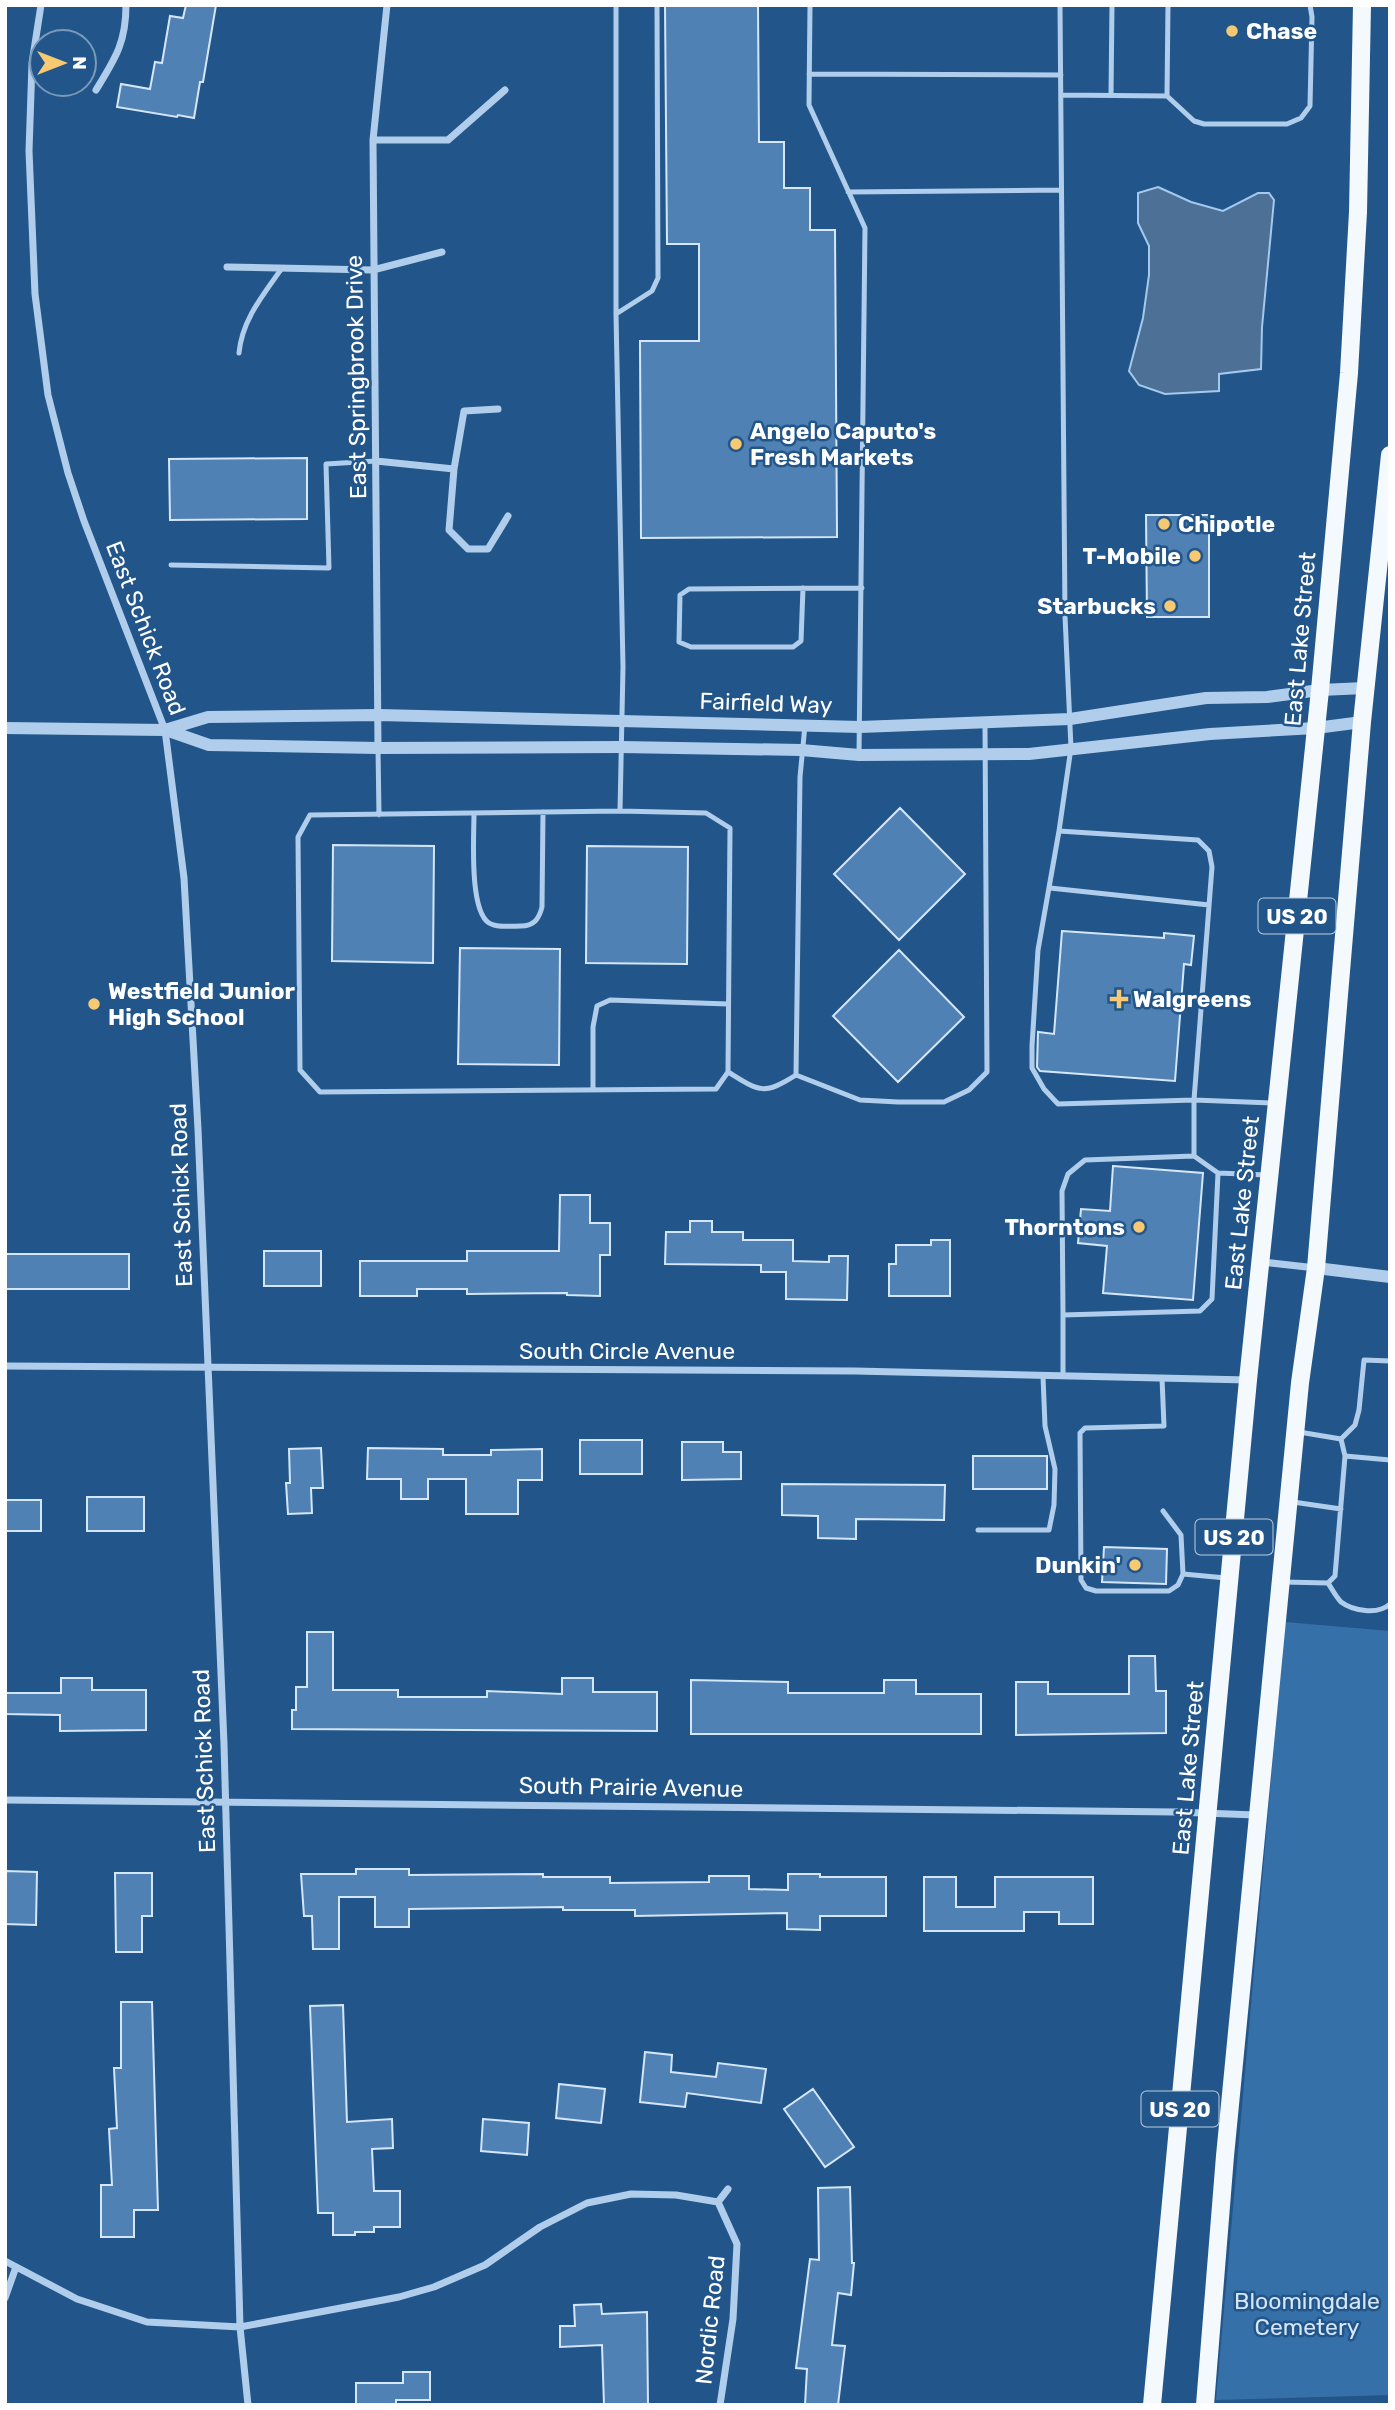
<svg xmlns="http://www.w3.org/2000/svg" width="1395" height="2410" font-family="Rubik,sans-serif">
  <rect width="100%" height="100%" fill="#22568b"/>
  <path fill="#3670a8" d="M 1285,1622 L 1390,1631 L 1390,2395 L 1216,2400 Z"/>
  <path fill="#4c7096" stroke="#a4c9ec" stroke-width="2" d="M 1158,187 L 1191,202 L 1223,211 L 1258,193 L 1269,193 L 1274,200 L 1262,327 L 1261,369 L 1219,374 L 1219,391 L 1165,394 L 1139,385 L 1129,371 L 1143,318 L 1149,275 L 1149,246 L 1138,223 L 1138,193 Z"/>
  <path fill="#4f81b4" stroke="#d5e6f8" stroke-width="2" d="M 186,5 L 216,5 L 203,82 L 200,82 L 194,118 L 178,115 L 177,117 L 117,107 L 121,84 L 150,89 L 155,62 L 162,63 L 170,16 L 183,18 Z
    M 665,5 L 758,5 L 759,142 L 784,142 L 784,188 L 810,188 L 810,230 L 835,230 L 837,537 L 641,538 L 640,341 L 699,341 L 699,244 L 667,244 Z
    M 307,458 L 307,519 L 170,520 L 169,459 Z
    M 1146,515 L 1209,515 L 1209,617 L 1147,617 Z
    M 900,808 L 965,874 L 899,940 L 834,874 Z
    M 333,845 L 434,846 L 433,963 L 332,961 Z
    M 587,846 L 688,847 L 687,964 L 586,963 Z
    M 1062,931 L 1164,938 L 1164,933 L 1194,936 L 1191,965 L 1184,964 L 1175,1081 L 1040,1071 L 1037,1067 L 1038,1032 L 1054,1034 Z
    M 460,948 L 560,949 L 559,1065 L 458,1064 Z
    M 899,950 L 964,1017 L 898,1082 L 833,1016 Z
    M 1113,1166 L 1203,1173 L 1193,1300 L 1103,1293 L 1107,1246 L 1078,1243 L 1081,1209 L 1110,1211 Z
    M 560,1195 L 590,1195 L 590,1223 L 610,1223 L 610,1255 L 600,1255 L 600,1296 L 567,1295 L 567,1293 L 467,1294 L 467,1289 L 417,1289 L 417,1296 L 360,1296 L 360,1261 L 467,1261 L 467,1251 L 559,1251 Z
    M 690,1221 L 712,1221 L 712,1232 L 743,1232 L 743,1240 L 793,1240 L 793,1261 L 829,1262 L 829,1256 L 848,1256 L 847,1300 L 786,1299 L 786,1272 L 761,1272 L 761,1265 L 665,1264 L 666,1232 L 690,1232 Z
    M 931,1240 L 950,1240 L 950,1296 L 889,1296 L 889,1264 L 896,1264 L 896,1245 L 931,1245 Z
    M 264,1251 L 321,1251 L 321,1286 L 264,1286 Z
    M 5,1254 L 129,1254 L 129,1289 L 5,1289 Z
    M 580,1440 L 642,1440 L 642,1474 L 580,1474 Z
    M 682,1442 L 723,1442 L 723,1452 L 741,1452 L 741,1479 L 682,1480 Z
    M 321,1448 L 323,1488 L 311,1488 L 312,1513 L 288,1514 L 286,1483 L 290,1483 L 289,1449 Z
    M 368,1448 L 443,1449 L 443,1455 L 491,1455 L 491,1450 L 542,1449 L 542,1480 L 518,1480 L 518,1514 L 466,1514 L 466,1479 L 428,1479 L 428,1499 L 401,1499 L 401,1479 L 367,1479 Z
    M 973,1456 L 1047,1456 L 1047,1489 L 973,1489 Z
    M 782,1484 L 945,1485 L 944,1520 L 856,1519 L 856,1539 L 818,1538 L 818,1516 L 782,1515 Z
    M 87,1497 L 144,1497 L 144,1531 L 87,1531 Z
    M 5,1500 L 41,1500 L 41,1531 L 5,1531 Z
    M 1104,1547 L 1167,1549 L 1166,1584 L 1102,1582 Z
    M 307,1632 L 333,1632 L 333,1690 L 398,1690 L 398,1697 L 487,1697 L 487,1691 L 562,1694 L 562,1678 L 593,1678 L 593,1692 L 657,1692 L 657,1731 L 292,1729 L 292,1710 L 296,1710 L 296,1687 L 307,1687 Z
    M 1129,1656 L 1155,1656 L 1156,1691 L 1166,1691 L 1166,1733 L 1016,1735 L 1016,1682 L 1048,1682 L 1048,1694 L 1129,1694 Z
    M 61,1678 L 92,1678 L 92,1690 L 146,1690 L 146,1730 L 60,1731 L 60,1715 L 5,1714 L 5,1693 L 61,1693 Z
    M 691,1680 L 788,1682 L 788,1693 L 884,1693 L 884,1680 L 916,1680 L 916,1694 L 981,1694 L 981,1734 L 691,1734 Z
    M 356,1869 L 409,1869 L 409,1875 L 543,1874 L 543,1877 L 610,1877 L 610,1883 L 709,1882 L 709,1876 L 749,1876 L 749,1889 L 788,1890 L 788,1874 L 820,1874 L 820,1877 L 886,1877 L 886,1916 L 820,1916 L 820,1930 L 787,1929 L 787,1913 L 635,1916 L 635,1910 L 563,1910 L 563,1907 L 409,1909 L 409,1927 L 375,1927 L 375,1897 L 339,1897 L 339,1949 L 313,1949 L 312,1916 L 304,1916 L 301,1874 L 356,1874 Z
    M 6,1871 L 37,1872 L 36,1925 L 5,1924 Z
    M 115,1873 L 152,1873 L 152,1916 L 142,1916 L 142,1952 L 116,1952 Z
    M 924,1877 L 956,1877 L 956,1907 L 995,1907 L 995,1877 L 1093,1877 L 1093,1924 L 1059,1924 L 1059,1912 L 1024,1912 L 1024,1931 L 924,1931 Z
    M 121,2002 L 152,2002 L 158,2210 L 134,2210 L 134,2237 L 101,2237 L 101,2185 L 112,2185 L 109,2129 L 117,2128 L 114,2068 L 121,2068 Z
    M 343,2005 L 347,2122 L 392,2119 L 393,2148 L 372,2149 L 374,2191 L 400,2191 L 400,2227 L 374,2227 L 374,2232 L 355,2232 L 355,2235 L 333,2235 L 333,2213 L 318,2213 L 310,2006 Z
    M 645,2052 L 672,2055 L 671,2072 L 716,2077 L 718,2063 L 766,2069 L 761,2103 L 687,2093 L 685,2107 L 640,2102 Z
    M 559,2084 L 605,2089 L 601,2123 L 556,2118 Z
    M 813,2089 L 854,2147 L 825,2167 L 784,2109 Z
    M 483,2119 L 529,2123 L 527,2155 L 481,2151 Z
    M 850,2187 L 852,2263 L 854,2263 L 851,2295 L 838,2293 L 832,2345 L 845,2346 L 838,2405 L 805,2405 L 807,2369 L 796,2368 L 810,2259 L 819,2260 L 818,2188 Z
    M 601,2304 L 602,2314 L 647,2312 L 648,2405 L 604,2405 L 602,2345 L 560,2347 L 560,2326 L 575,2326 L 574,2305 Z
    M 403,2372 L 430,2372 L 430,2400 L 396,2400 L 396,2405 L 356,2405 L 356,2383 L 403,2383 Z"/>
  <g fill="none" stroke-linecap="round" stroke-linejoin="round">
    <path stroke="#b0ceeb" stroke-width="5" d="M 616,5 L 616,314 L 623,667 L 620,811
      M 810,5 L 809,105 L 865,228 L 859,755
      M 1060,5 L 1065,616 L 1071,748 L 1059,831 L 1198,840 L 1209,851 L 1212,867 L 1194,1100 L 1194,1156 L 1085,1160 L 1068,1174 L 1062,1191 L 1063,1315
      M 809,74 L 1061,75
      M 1111,94 L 1112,5
      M 1061,95 L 1167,96 L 1194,121 L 1204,124 L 1287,124 L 1301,118 L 1310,106 L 1312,17 L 1310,5
      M 1167,96 L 1168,5
      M 848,192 L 1061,190
      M 616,314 L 652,291 L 658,278 L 657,5
      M 239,353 C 242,320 263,295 282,268
      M 171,565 L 329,568 L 326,464 L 376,461
      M 803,588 L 801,641 L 793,647 L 691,647 L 679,642 L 680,595 L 689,589 L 862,588
      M 378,748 L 379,815
      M 620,811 L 706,813 L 730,828 L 728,1072 L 716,1089 L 320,1092 L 300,1070 L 298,837 L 310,815 Z
      M 474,813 C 474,837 469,910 489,923 C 497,928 512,926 521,926 C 534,926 539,919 542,907 L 543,812
      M 1059,831 L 1038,950 L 1032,1046 L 1032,1068 L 1044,1089 L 1058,1104 L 1194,1100 L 1274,1103
      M 1050,888 L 1209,905
      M 728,1072 C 759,1091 763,1096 796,1075 L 860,1100 L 898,1102 L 944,1102 L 969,1090 L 987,1072 L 985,724
      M 796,1075 L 800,777 L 805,725
      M 593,1090 L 593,1027 L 597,1006 L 610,1000 L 728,1004
      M 1194,1156 L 1218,1173
      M 1063,1376 L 1063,1315 L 1200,1311 L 1212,1299 L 1218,1173 L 1267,1175
      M 1162,1378 L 1164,1426 L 1085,1428 L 1080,1433 L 1081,1580 L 1086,1588 L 1096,1591 L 1169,1591 L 1178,1585 L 1183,1574
      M 1299,1432 L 1341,1439 L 1355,1425 L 1359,1410 L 1364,1360 L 1390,1361
      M 1345,1456 L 1390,1460
      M 1293,1502 L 1341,1509
      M 1163,1511 L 1181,1535 L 1183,1574 L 1226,1578
      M 978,1530 L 1049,1530 L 1054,1505 L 1055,1469 L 1045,1426 L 1043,1376
      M 1283,1582 L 1328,1583 L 1335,1576 L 1345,1456 L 1341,1439
      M 1328,1583 C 1332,1589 1336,1597 1341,1602 C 1353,1611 1378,1615 1390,1604"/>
    <path stroke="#b0ceeb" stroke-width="7" d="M 41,5 L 32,63 L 29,151 L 35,294 L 48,395 L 68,473 L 84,521 L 165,730 L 184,878 L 198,1129 L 224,1744 L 240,2327 L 248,2405
      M 96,90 C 115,59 126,43 126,5
      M 373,140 L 448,140 L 505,90
      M 227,267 L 373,270 L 442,252
      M 498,409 L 464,411 L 454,469 L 449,530 L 468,549 L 488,549 L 508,516
      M 376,461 L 454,469
      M 378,748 L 373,140 L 387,5
      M 1262,1262 L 1316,1268
      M 5,1366 L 855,1371 L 1248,1380
      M 5,1800 L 1176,1812 L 1256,1815
      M 718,2202 L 737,2244 L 733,2319 L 720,2405
      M 718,2202 L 728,2189
      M 5,2261 L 77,2299 L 147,2322 L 240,2327 L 399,2297 L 434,2287 L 485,2265 L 540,2227 L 587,2203 L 631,2194 L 676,2195 L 718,2202
      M 5,2298 L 16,2267"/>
    <path stroke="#b0ceeb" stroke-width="12" d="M 5,728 L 165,730 L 208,717 L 379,715 L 860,727 L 1070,719 L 1206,698 L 1267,697 L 1320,690 L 1365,688
      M 166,730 L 209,745 L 378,748 L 621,747 L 801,750 L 859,755 L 1029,754 L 1210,734 L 1316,728 L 1362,722
      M 1316,1268 L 1390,1277"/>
    <path stroke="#f4f9fe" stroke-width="18" d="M 1152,2405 L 1248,1380 L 1320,690 L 1349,373 L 1358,212 L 1362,5
      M 1205,2405 L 1225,2156 L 1300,1383 L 1316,1268 L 1362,722 L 1390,455"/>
  </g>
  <g fill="#f6c972" stroke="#22568b" stroke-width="2.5">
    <circle cx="1232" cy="31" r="7"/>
    <circle cx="736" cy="444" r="7"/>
    <circle cx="1164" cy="524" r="7"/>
    <circle cx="1195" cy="556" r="7"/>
    <circle cx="1170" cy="606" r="7"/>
    <path d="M1115.5 988.5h7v7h7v7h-7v7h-7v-7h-7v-7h7z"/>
    <circle cx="94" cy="1004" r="7"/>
    <circle cx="1139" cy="1227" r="7"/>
    <circle cx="1135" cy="1565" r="7"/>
  </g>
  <g text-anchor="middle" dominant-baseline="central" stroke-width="5" stroke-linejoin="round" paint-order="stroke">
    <g fill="#22568b" stroke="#bdccdc" stroke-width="2">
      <rect x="1258.5" y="898.5" width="77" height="35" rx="5"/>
      <rect x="1195.5" y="1519.5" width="77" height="35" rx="5"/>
      <rect x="1141.5" y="2091.5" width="77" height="35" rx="5"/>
    </g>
    <g font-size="21" font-weight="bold" fill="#fff">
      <text x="1297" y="916">US 20</text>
      <text x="1234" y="1537">US 20</text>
      <text x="1180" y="2109">US 20</text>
    </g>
    <g font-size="23" font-weight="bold" fill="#fff" stroke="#22568b" text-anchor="start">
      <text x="1246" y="31">Chase</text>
      <text x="750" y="431">Angelo Caputo's<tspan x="750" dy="26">Fresh Markets</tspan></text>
      <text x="1178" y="524">Chipotle</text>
      <text x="1181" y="556" text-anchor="end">T-Mobile</text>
      <text x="1156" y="606" text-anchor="end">Starbucks</text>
      <text x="108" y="991">Westfield Junior<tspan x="108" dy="26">High School</tspan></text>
      <text x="1133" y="999">Walgreens</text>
      <text x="1125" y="1227" text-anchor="end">Thorntons</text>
      <text x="1121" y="1565" text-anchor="end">Dunkin'</text>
    </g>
    <g font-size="23" fill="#fff" stroke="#22568b">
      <text transform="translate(356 377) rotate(-91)">East Springbrook Drive</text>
      <text transform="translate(146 628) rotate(69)">East Schick Road</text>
      <text transform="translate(1300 639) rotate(-85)">East Lake Street</text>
      <text transform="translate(766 703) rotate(2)">Fairfield Way</text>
      <text transform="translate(181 1195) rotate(-92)">East Schick Road</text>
      <text transform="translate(1242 1203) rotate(-84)">East Lake Street</text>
      <text x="627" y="1351">South Circle Avenue</text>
      <text transform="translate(204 1761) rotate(-92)">East Schick Road</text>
      <text transform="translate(1188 1768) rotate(-85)">East Lake Street</text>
      <text transform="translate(631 1787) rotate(1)">South Prairie Avenue</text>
      <text transform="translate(710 2320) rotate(-84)">Nordic Road</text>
    </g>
    <g font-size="23" fill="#d5e6f8" stroke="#22568b">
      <text x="1307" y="2301">Bloomingdale<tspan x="1307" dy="26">Cemetery</tspan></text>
    </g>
  </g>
  <rect width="1395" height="2410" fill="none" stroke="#ffffff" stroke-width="14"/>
  <g transform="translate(63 63) rotate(90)"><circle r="33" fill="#22568b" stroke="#7a9ab9" stroke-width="2"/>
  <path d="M0-5L12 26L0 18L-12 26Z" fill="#f6c972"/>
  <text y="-10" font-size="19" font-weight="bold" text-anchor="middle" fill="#ffffff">N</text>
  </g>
</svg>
